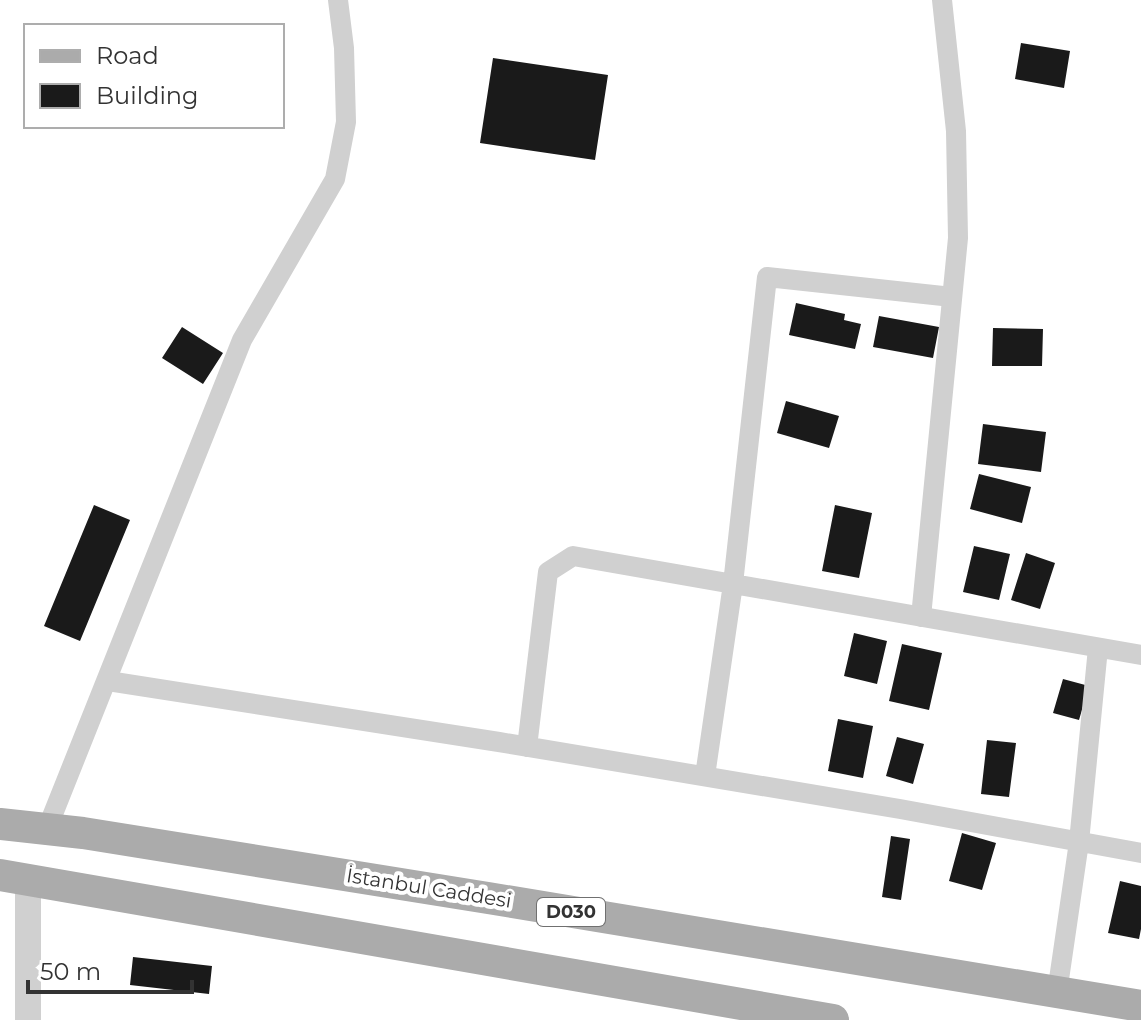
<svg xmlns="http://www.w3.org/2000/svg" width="1141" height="1020" font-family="Montserrat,sans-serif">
  <rect width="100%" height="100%" fill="#fff"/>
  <path fill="#1a1a1a" d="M 1021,43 L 1070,51 L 1064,88 L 1015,79 Z
    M 493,58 L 608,75 L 595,160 L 480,143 Z
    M 796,303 L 845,314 L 844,320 L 861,324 L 855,349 L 789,335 Z
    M 879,316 L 939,327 L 933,358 L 873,347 Z
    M 182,327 L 223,353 L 203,384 L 162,358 Z
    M 993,328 L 1043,329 L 1042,366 L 992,366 Z
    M 786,401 L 839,416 L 829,448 L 777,433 Z
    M 983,424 L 1046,432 L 1041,472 L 978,464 Z
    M 979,474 L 1031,487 L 1022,523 L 970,509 Z
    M 94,505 L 130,520 L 80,641 L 44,626 Z
    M 835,505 L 872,513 L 859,578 L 822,571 Z
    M 974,546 L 1010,554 L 999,600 L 963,592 Z
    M 1026,553 L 1055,563 L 1040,609 L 1011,600 Z
    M 854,633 L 887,641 L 877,684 L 844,676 Z
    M 902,644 L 942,653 L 929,710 L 889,701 Z
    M 1063,679 L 1089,686 L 1079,720 L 1053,713 Z
    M 838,719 L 873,726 L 863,778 L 828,771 Z
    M 897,737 L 924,744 L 913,784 L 886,776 Z
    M 987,740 L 1016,743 L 1009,797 L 981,794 Z
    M 962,833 L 996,843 L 982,890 L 949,881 Z
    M 891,836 L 910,839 L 901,900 L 882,897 Z
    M 1120,881 L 1141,886 L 1141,929 L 1139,939 L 1108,933 Z
    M 133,957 L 212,966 L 209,994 L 130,985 Z"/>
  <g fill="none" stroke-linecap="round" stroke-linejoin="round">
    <path stroke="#d0d0d0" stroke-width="20" d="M 921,617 L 958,238 L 956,131 L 942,0
      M 108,681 L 499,742 L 900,809 L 1141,853
      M 527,747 L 548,572 L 573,556 L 1141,655
      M 705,776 L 733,584 L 767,277 L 952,297
      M 47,829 L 242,340 L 335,179 L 346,122 L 344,48 L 338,0
      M 1057,993 L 1079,842 L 1098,648"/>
    <path stroke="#d0d0d0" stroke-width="26" d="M 28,880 L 28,1020"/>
    <path stroke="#ababab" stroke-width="32" d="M 0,824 L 83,833 L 488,898 L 1141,1006
      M 0,875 L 833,1020"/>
  </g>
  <g text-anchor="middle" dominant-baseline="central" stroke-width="8" stroke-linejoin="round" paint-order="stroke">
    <rect fill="#fff" stroke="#707070" stroke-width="2" x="537" y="898" width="68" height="28" rx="6"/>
    <g font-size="18" font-weight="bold" fill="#333">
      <text x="571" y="912">D030</text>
    </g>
    <g font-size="20" fill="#333" stroke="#fff">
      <text transform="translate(429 888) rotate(9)">İstanbul Caddesi</text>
    </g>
  </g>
  <rect x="24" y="24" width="260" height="104" fill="#ffffff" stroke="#adadad" stroke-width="2"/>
  <rect x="40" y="50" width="40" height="12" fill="#ababab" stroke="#adadad" stroke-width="2"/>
  <text x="96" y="64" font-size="24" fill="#333333">Road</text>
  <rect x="40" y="84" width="40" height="24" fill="#1a1a1a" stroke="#adadad" stroke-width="2"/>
  <text x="96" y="104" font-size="24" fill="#333333">Building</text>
  <path d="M28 980v12h164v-12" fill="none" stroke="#333333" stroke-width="4"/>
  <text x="40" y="980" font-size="24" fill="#333333" stroke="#ffffff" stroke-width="6" paint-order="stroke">50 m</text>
</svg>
